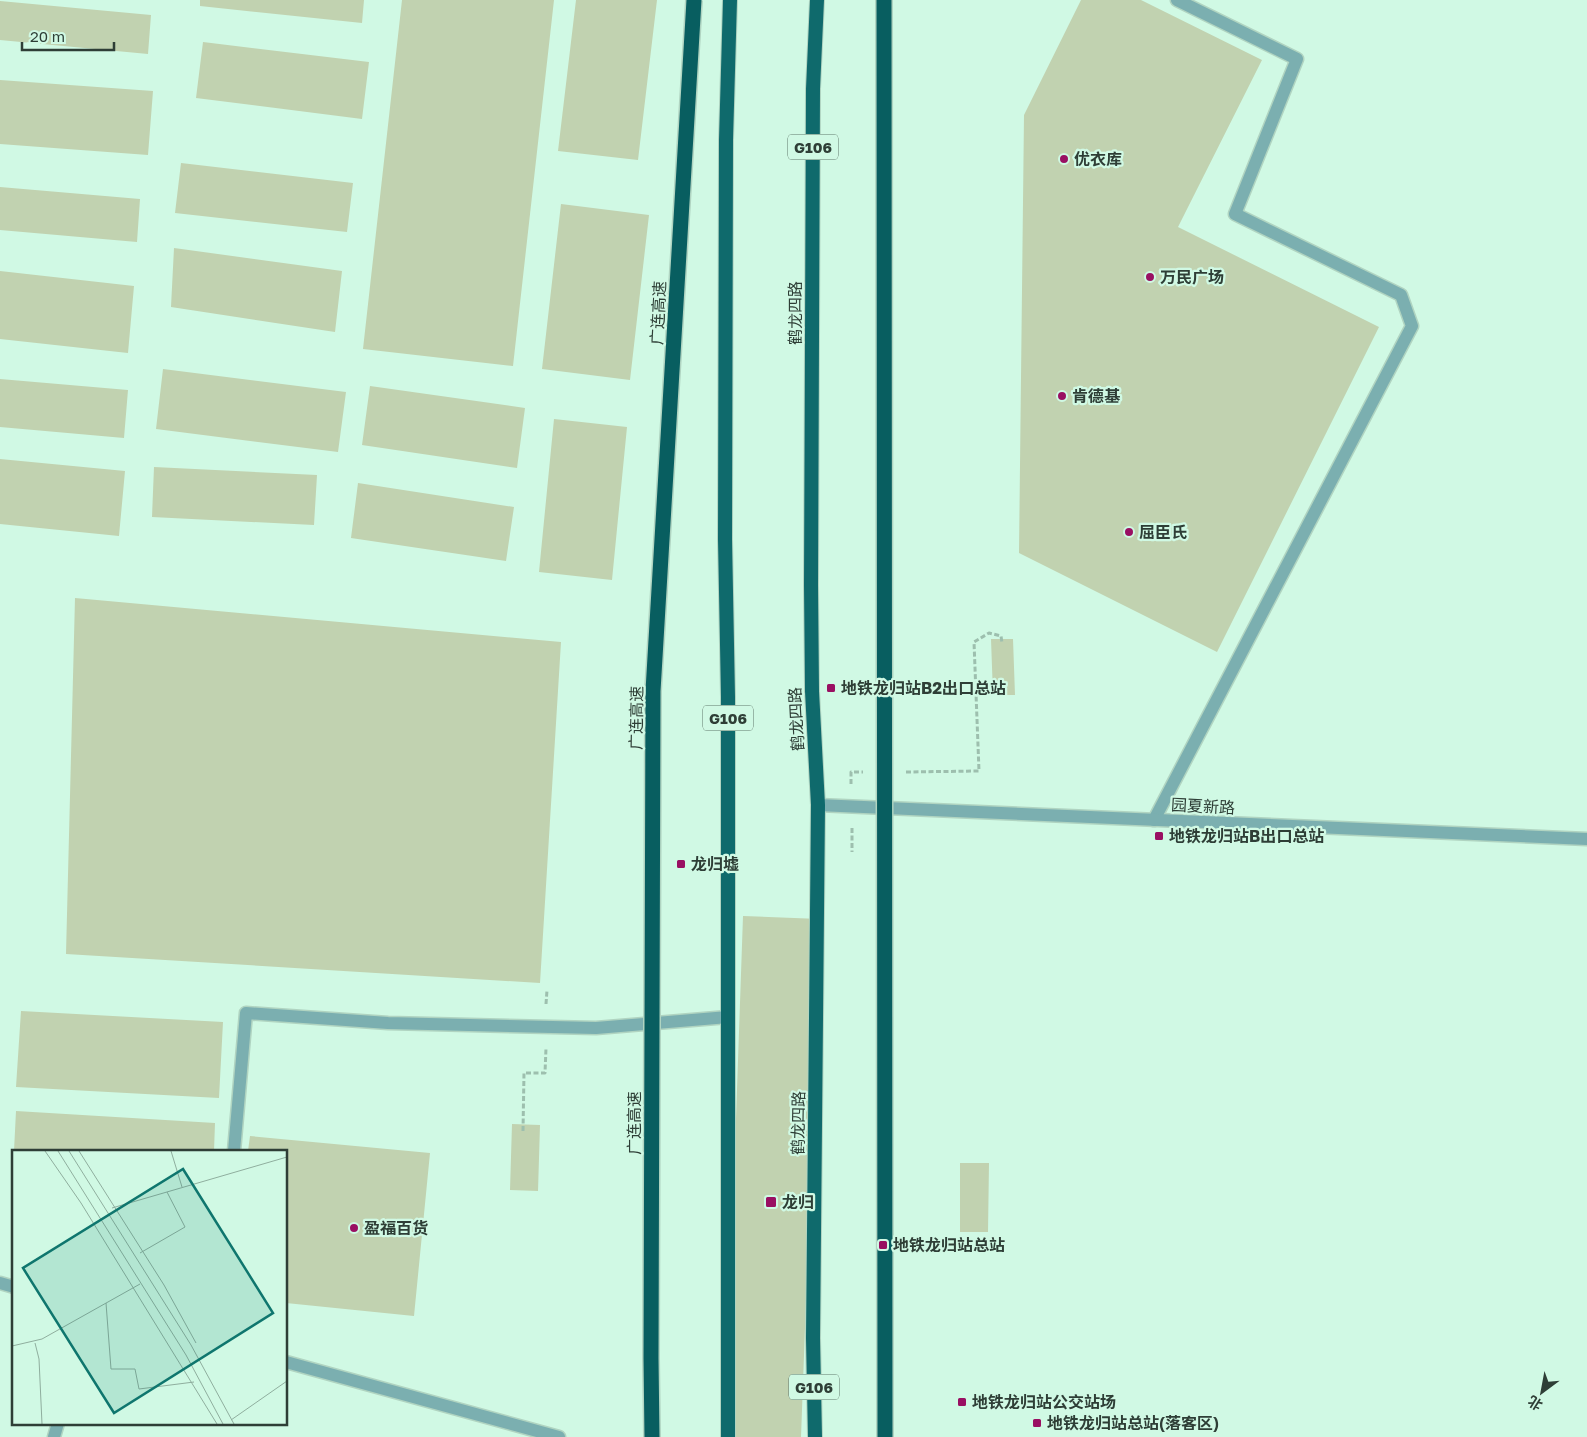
<svg xmlns="http://www.w3.org/2000/svg" width="1587" height="1437" font-family="'Golos Text','Noto Sans SC',sans-serif">
  <rect width="100%" height="100%" fill="#d0f9e4"/>
  <path fill="#c1d2b0" d="M 200,0 L 364,0 L 362,23 L 200,6 Z
    M 402,0 L 554,0 L 513,366 L 363,349 Z
    M 576,0 L 657,0 L 638,160 L 558,151 Z
    M 1081,0 L 1141,0 L 1262,60 L 1178,227 L 1379,327 L 1217,652 L 1019,553 L 1024,115 Z
    M 0,1 L 151,15 L 148,54 L 0,40 Z
    M 203,42 L 369,62 L 362,119 L 196,98 Z
    M 0,80 L 153,91 L 148,155 L 0,144 Z
    M 181,163 L 353,183 L 347,232 L 175,213 Z
    M 0,187 L 140,199 L 137,242 L 0,230 Z
    M 561,204 L 649,215 L 630,380 L 542,369 Z
    M 174,248 L 342,271 L 335,332 L 171,307 Z
    M 0,271 L 134,286 L 128,353 L 0,339 Z
    M 163,369 L 346,392 L 338,452 L 156,429 Z
    M 0,379 L 128,390 L 124,438 L 0,427 Z
    M 370,386 L 525,408 L 517,468 L 362,445 Z
    M 554,419 L 627,427 L 612,580 L 539,572 Z
    M 0,459 L 125,471 L 119,536 L 0,524 Z
    M 154,467 L 317,475 L 314,525 L 152,517 Z
    M 358,483 L 514,507 L 506,561 L 351,538 Z
    M 75,598 L 561,642 L 540,983 L 66,954 Z
    M 991,639 L 1013,639 L 1015,695 L 993,695 Z
    M 743,916 L 820,919 L 801,1437 L 725,1437 Z
    M 21,1011 L 223,1022 L 219,1098 L 16,1087 Z
    M 16,1111 L 215,1123 L 214,1151 L 14,1151 Z
    M 512,1124 L 540,1125 L 538,1191 L 510,1190 Z
    M 250,1136 L 430,1153 L 414,1316 L 286,1303 L 286,1151 L 248,1151 Z
    M 960,1163 L 989,1163 L 988,1232 L 960,1232 Z"/>
  <g fill="none" stroke-linecap="round" stroke-linejoin="round">
    <g stroke="#b0d4c1" stroke-width="15">
      <path id="service" d="M 1154,820 L 1412,326 L 1401,295 L 1235,214 L 1297,59 L 1177,0
        M 234,1151 L 246,1013 L 388,1023 L 596,1028 L 728,1017"/>
    </g>
    <g stroke="#b0d4c1" stroke-width="15">
      <path id="minor" d="M 818,805 L 1587,839
        M 0,1283 L 14,1287
        M 286,1362 L 559,1437
        M 54,1437 L 58,1423"/>
    </g>
    <g stroke="#b0d4c1" stroke-width="16">
      <path id="trunk" d="M 728,1437 L 728,697 L 725,539 L 726,140 L 730,0
        M 815,1437 L 813,1338 L 818,805 L 812,691 L 811,585 L 813,89 L 817,0"/>
    </g>
    <path stroke="#9dbfae" stroke-width="3" stroke-dasharray="5 2.5" stroke-linecap="butt" d="M 906,772 L 979,771 L 974,642 L 989,633 L 1001,636 L 1002,643
      M 851,784 L 851,772 L 863,772
      M 852,828 L 852,852
      M 546,1004 L 547,990
      M 523,1131 L 524,1073 L 545,1073 L 546,1048"/>
    <use href="#service" stroke="#7bafb0" stroke-width="12"/>
    <use href="#minor" stroke="#7bafb0" stroke-width="12"/>
    <use href="#trunk" stroke="#0f6a6c" stroke-width="14"/>
    <g stroke="#b0d4c1" stroke-width="18" stroke-linecap="butt">
      <path id="motorway-bridge" d="M 884,0 L 885,1437
        M 652,1437 L 651,1358 L 653,691 L 694,0"/>
    </g>
    <use href="#motorway-bridge" stroke="#085e60" stroke-width="15"/>
  </g>
  <g fill="#990f62" stroke="#d0f9e4" stroke-width="2">
    <circle cx="1064" cy="159" r="5"/>
    <circle cx="1150" cy="277" r="5"/>
    <circle cx="1062" cy="396" r="5"/>
    <circle cx="1129" cy="532" r="5"/>
    <rect x="826" y="683" width="10" height="10" rx="2.5"/>
    <rect x="1154" y="831" width="10" height="10" rx="2.5"/>
    <rect x="676" y="859" width="10" height="10" rx="2.5"/>
    <rect x="765" y="1196" width="12" height="12" rx="2.5"/>
    <circle cx="354" cy="1228" r="5"/>
    <rect x="878" y="1240" width="10" height="10" rx="2.5"/>
    <rect x="957" y="1397" width="10" height="10" rx="2.5"/>
    <rect x="1032" y="1418" width="10" height="10" rx="2.5"/>
  </g>
  <g text-anchor="middle" dominant-baseline="central" stroke-width="4.5" stroke-linejoin="round" paint-order="stroke">
    <g fill="#d0f9e4" stroke="#5f766a" stroke-width="1">
      <rect x="788" y="134.5" width="50" height="25" rx="4"/>
      <rect x="703" y="705.5" width="50" height="25" rx="4"/>
      <rect x="789" y="1374.5" width="50" height="25" rx="4"/>
    </g>
    <g font-size="15" font-weight="bold" fill="#2e3e36">
      <text x="813" y="147">G106</text>
      <text x="728" y="718">G106</text>
      <text x="814" y="1387">G106</text>
    </g>
    <g font-size="16" font-weight="bold" fill="#2e3e36" stroke="#d0f9e4" text-anchor="start">
      <text x="1074" y="159">优衣库</text>
      <text x="1160" y="277">万民广场</text>
      <text x="1072" y="396">肯德基</text>
      <text x="1139" y="532">屈臣氏</text>
      <text x="841" y="688">地铁龙归站B2出口总站</text>
      <text x="1169" y="836">地铁龙归站B出口总站</text>
      <text x="691" y="864">龙归墟</text>
      <text x="782" y="1202">龙归</text>
      <text x="364" y="1228">盈福百货</text>
      <text x="893" y="1245">地铁龙归站总站</text>
      <text x="972" y="1402">地铁龙归站公交站场</text>
      <text x="1047" y="1423">地铁龙归站总站(落客区)</text>
    </g>
    <g font-size="16" fill="#2e3e36" stroke="#d0f9e4">
      <text transform="translate(658 313) rotate(-87)">广连高速</text>
      <text transform="translate(795 313) rotate(-90)">鹤龙四路</text>
      <text transform="translate(636 718) rotate(-89)">广连高速</text>
      <text transform="translate(796 719) rotate(-93)">鹤龙四路</text>
      <text transform="translate(1203 806) rotate(3)">园夏新路</text>
      <text transform="translate(634 1123) rotate(-90)">广连高速</text>
      <text transform="translate(798 1123) rotate(-89)">鹤龙四路</text>
    </g>
  </g>
  <g transform="translate(12 1150)">
    <rect width="275" height="275" fill="#d0f9e4"/>
    <path fill="none" stroke="#8fae9e" stroke-width="1" d="M 33,1 L 69,53 L 205,274M 46,1 L 174,205 L 211,274M 57,1 L 179,195 L 222,274M 67,1 L 152,135 L 184,193M 159,1 L 170,37M 100,58 L 275,7M 128,103 L 173,77 L 155,42M 94,153 L 99,219 L 123,219 L 127,239 L 182,232M 23,193 L 27,209 L 30,274M 0,196 L 30,189 L 128,134M 219,270 L 275,231"/>
    <path fill="#0f766e" fill-opacity="0.15" stroke="#0f766e" stroke-width="2.5" d="M 171,19 L 261,163 L 102,263 L 11,118 Z"/>
    <rect width="275" height="275" fill="none" stroke="#2e3e36" stroke-width="2.5"/>
  </g>
  <g transform="translate(1542 1392) rotate(212)" stroke="#d0f9e4" stroke-width="4" paint-order="stroke">
  <path d="M0-4L9 19L0 12L-9 19Z" fill="#2e3e36"/>
  <text y="-8" font-size="14" font-weight="bold" text-anchor="middle" fill="#2e3e36">北</text>
  </g>
  <path d="M22 42v8h92v-8" fill="none" stroke="#2e3e36" stroke-width="2.5"/>
  <text x="30" y="42" font-size="15" fill="#2e3e36" stroke="#d0f9e4" stroke-width="4" paint-order="stroke">20 m</text>
</svg>
